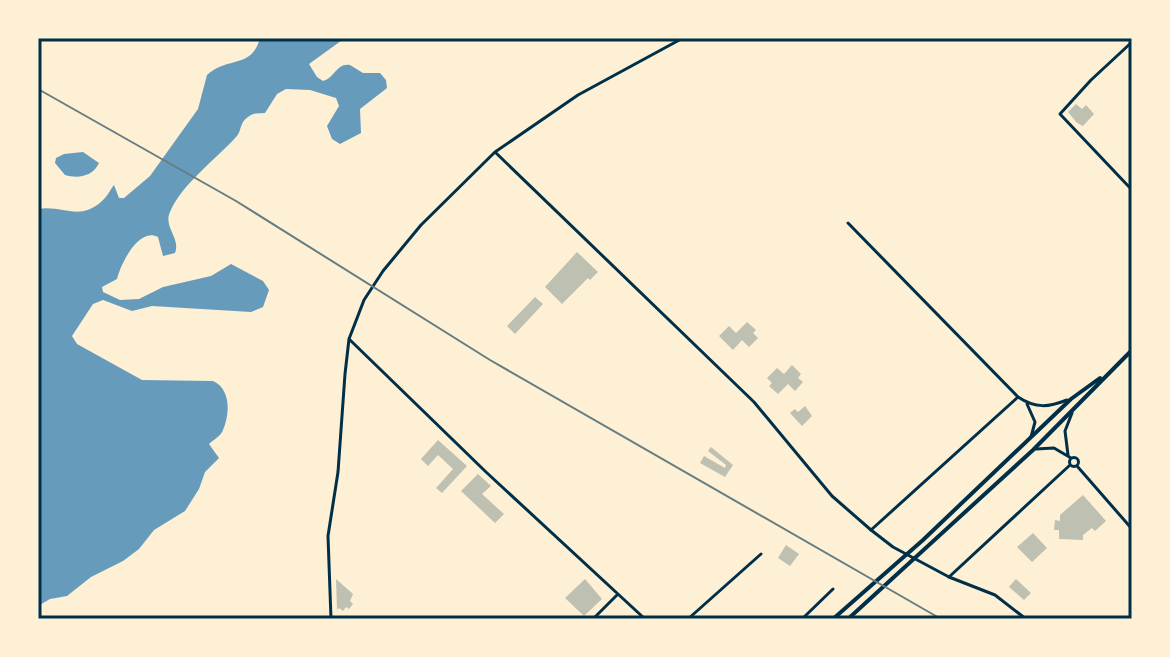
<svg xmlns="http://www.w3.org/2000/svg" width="1170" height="657" font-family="Raleway,sans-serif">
  <rect width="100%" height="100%" fill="#fdf0d5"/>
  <path fill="#669bbc" d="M 260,38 L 345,38 L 309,64 L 317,77 L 323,81 C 335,78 336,63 350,65 L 363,73 L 380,73 L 386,80 L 387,88 L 360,109 L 361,133 L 340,144 L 332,139 L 327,126 L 339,106 L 336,98 L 310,90 L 286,89 L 277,94 L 265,113 C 258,114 254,112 248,117 C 239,123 242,131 236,137 C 216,159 181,185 170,212 C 163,227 181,238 175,253 L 163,256 L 158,237 C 139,227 121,263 117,279 L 102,287 L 103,292 L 120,300 L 139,299 L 163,287 L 211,276 L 231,264 L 263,281 L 269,290 L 263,307 L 251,312 L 152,306 L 132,311 L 103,300 L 93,304 L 72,336 L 77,344 L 142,380 L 213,381 C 231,389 230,414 223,430 C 221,436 213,440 209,444 L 219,458 L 205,472 L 199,489 L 185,511 L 154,530 L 139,549 L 123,561 L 91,577 L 67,596 L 50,599 L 38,606 L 38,209 C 64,205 79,222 102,201 C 107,197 110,190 114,185 L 119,198 L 124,198 L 150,176 L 198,109 L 207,75 C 227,56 252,69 260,38 Z
    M 83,152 L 99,163 C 93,176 79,179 65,175 L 55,163 L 56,158 L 64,154 Z"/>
  <path fill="#bec0b2" d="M 1076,104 L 1082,109 L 1086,105 L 1094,114 L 1083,126 L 1077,123 L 1068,112 Z
    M 577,252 L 598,272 L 590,280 L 588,278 L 562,304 L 545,287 Z
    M 535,297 L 543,304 L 515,334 L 507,326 Z
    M 747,322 L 756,330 L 753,333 L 758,338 L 749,347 L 742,340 L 733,350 L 719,336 L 729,326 L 736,333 Z
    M 792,365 L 801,374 L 798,378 L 803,382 L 795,391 L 788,384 L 778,394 L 769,386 L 772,383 L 767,378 L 777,368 L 784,374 Z
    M 805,406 L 812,416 L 802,426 L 790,413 L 795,409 L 798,412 Z
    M 438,440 L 467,466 L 442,493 L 436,488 L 453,469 L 438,455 L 428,466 L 421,459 Z
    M 711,447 L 733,465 L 725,477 L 700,463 L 704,456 L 725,468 L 726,465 L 708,451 Z
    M 478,474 L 491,486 L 482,494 L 504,514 L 495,523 L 461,491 Z
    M 1083,495 L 1106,521 L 1095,531 L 1092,528 L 1083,535 L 1083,540 L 1059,539 L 1059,530 L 1054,530 L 1055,520 L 1060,521 L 1060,515 Z
    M 1033,533 L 1047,548 L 1032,562 L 1017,547 Z
    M 786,545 L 799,554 L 790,566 L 778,558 Z
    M 336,579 L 353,594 L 350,601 L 353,604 L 349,609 L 346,607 L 343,611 L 339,608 L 337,610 Z
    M 585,579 L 602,599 L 584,616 L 565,598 Z
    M 1016,579 L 1031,593 L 1024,600 L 1009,587 Z"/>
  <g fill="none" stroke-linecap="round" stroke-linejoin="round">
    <path stroke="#003049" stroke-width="3" d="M 1132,42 L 1091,80 L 1060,114 L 1132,190
      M 495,152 L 754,402 L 832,496 L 871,530
      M 848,223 L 1018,397
      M 349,339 L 486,472 L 645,619
      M 949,577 L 995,595 L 1026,619
      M 331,619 L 328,536 L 338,472 L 345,374 L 349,339 L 364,300 L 383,271 L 421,225 L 495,152 L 578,95 L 683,38
      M 593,619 L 618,594
      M 688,619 L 761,554
      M 802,619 L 833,589"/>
    <path stroke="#003049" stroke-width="3" d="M 1067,400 C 1049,407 1036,409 1018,397 L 871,530 L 893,547 L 949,577 L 1070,465
      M 1027,404 L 1035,422 L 1031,437
      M 1036,449 L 1054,448 L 1071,458
      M 1068,455 L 1065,431 L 1072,413
      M1069.5 462a4.5 4.5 0 1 1 9 0a4.5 4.5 0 1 1-9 0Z
      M 1077,466 L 1132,529"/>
    <path stroke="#003049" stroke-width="4" d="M 833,619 L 923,540 L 1071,399 L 1100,378
      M 848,619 L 1033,450 L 1132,350"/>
    <path stroke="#657d81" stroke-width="2" d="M 38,89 L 236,201 L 490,360 L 941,619"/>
  </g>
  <rect width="1170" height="657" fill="none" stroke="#fdf0d5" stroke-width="80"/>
  <rect x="40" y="40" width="1090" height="577" fill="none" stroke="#003049" stroke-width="3"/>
</svg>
